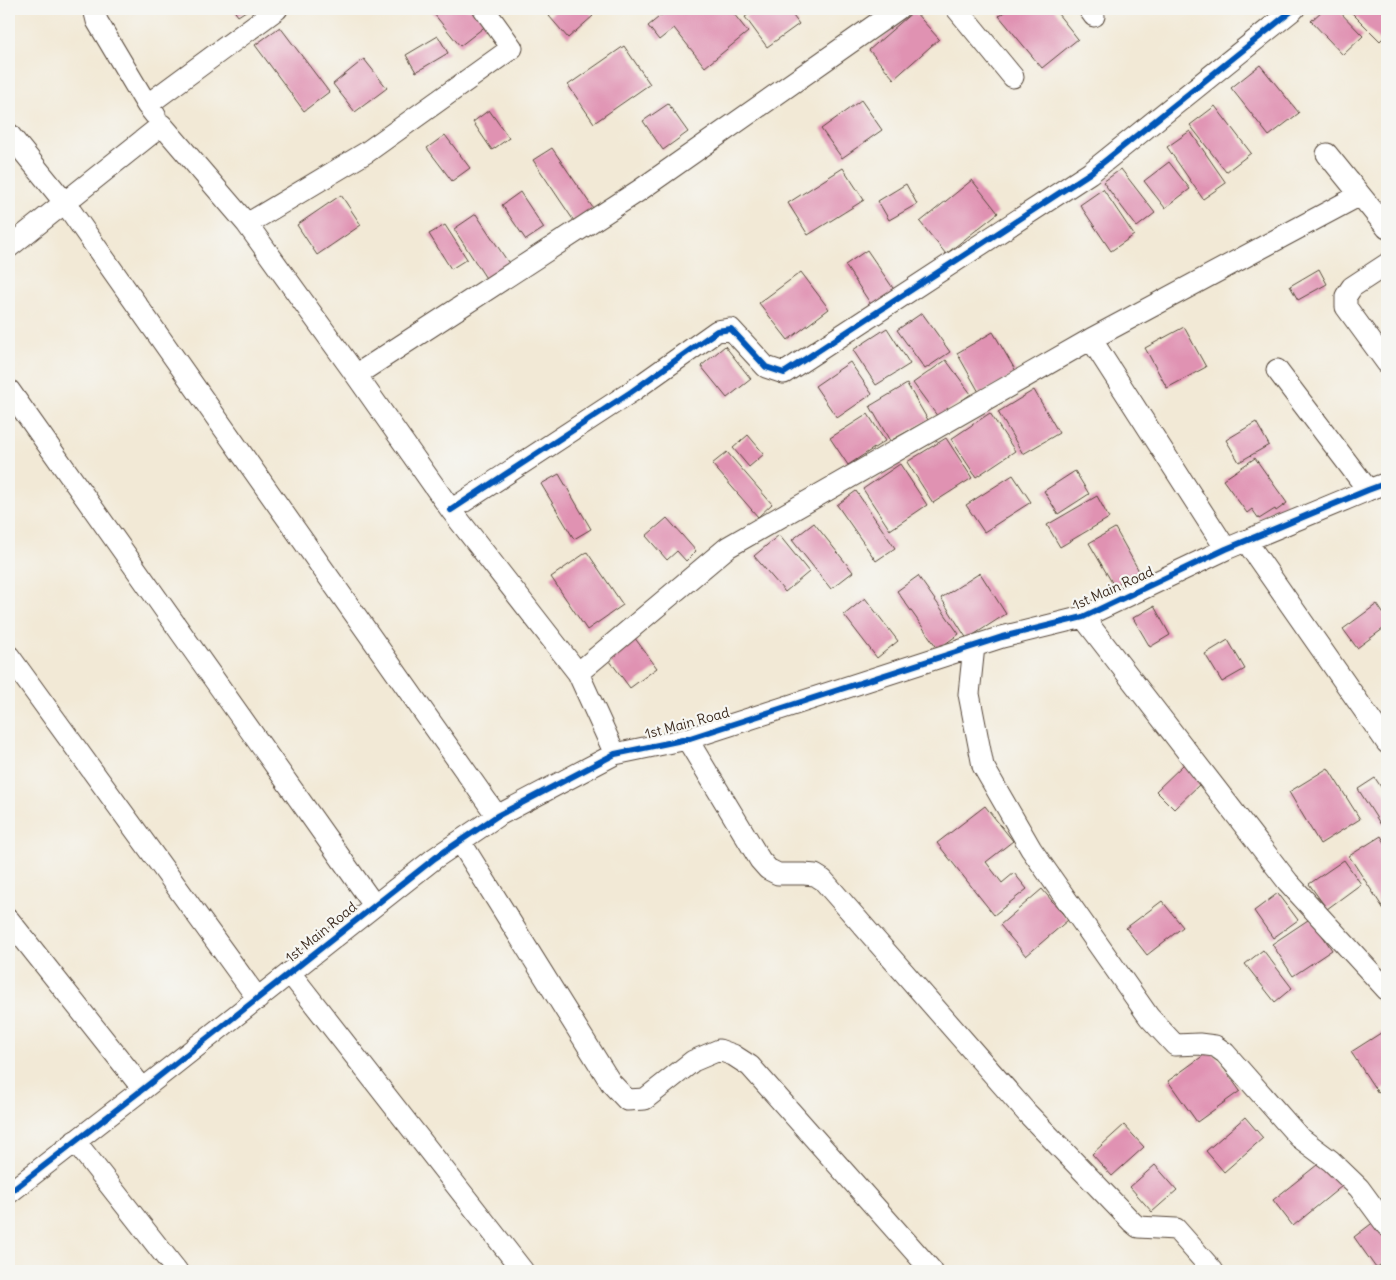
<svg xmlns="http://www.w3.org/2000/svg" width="1396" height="1280" font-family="Delius,sans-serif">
  <rect width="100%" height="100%" fill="#f6f6f2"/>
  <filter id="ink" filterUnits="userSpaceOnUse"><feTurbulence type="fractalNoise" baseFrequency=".02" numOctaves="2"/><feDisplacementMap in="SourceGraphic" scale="10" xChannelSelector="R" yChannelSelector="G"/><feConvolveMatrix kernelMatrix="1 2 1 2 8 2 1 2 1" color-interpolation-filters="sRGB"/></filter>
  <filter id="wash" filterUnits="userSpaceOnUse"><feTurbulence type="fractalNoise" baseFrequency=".0096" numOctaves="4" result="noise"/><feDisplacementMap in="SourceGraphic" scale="20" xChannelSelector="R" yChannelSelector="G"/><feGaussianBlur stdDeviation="1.12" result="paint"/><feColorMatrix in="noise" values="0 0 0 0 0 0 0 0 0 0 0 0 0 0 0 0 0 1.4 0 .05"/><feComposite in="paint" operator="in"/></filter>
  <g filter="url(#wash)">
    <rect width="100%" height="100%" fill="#f2e9d6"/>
    <g id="blocks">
      <path fill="#e092b2" d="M 233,9 L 249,9 L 238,16 Z
        M 430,9 L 474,9 L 487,25 L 460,46 Z
        M 558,9 L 587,9 L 593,16 L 568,38 L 549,16 Z
        M 669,9 L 730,9 L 748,32 L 705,67 L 674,28 L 659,40 L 648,26 Z
        M 756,9 L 788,9 L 799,24 L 767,47 L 745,17 Z
        M 1008,9 L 1054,9 L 1078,39 L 1042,68 L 999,16 Z
        M 1324,9 L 1337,9 L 1363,36 L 1343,55 L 1311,21 Z
        M 1348,9 L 1384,9 L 1387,12 L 1387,34 L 1380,41 Z
        M 914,11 L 939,39 L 894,79 L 869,50 Z
        M 280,27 L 329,92 L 304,111 L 255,45 Z
        M 438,36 L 448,53 L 416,72 L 406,55 Z
        M 624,46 L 650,84 L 594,123 L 568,85 Z
        M 364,59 L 387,88 L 355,112 L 333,84 Z
        M 1260,65 L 1299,113 L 1269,136 L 1231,88 Z
        M 861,100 L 882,130 L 842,158 L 821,129 Z
        M 668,104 L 688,132 L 663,150 L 643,121 Z
        M 1215,106 L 1251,153 L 1226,172 L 1190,125 Z
        M 489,110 L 509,138 L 492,150 L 473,122 Z
        M 1190,131 L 1226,183 L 1203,199 L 1167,147 Z
        M 445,135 L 470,168 L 452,181 L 427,148 Z
        M 552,148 L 593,208 L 574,221 L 533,160 Z
        M 1169,162 L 1190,189 L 1165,208 L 1144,181 Z
        M 843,168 L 864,200 L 808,235 L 788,203 Z
        M 1121,169 L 1155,213 L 1137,227 L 1103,182 Z
        M 972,180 L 998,213 L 946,254 L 920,222 Z
        M 906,184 L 917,204 L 889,220 L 878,201 Z
        M 1103,189 L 1134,235 L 1111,251 L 1080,205 Z
        M 520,192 L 544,228 L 526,240 L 502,205 Z
        M 341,195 L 361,225 L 317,255 L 297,225 Z
        M 476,214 L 514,271 L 491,286 L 454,229 Z
        M 445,225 L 467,259 L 451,269 L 429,234 Z
        M 867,250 L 897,294 L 874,309 L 845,265 Z
        M 1319,269 L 1327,284 L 1298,300 L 1290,286 Z
        M 801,272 L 829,309 L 788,340 L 759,303 Z
        M 922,313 L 950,352 L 925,369 L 897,330 Z
        M 1184,327 L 1206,367 L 1167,388 L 1145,348 Z
        M 887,328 L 910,364 L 876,385 L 853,350 Z
        M 993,332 L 1017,373 L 980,394 L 957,353 Z
        M 725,346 L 751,379 L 727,398 L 701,366 Z
        M 946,360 L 971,394 L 938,417 L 913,383 Z
        M 850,362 L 872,394 L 837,418 L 815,386 Z
        M 907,384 L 928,420 L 890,441 L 870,406 Z
        M 1034,390 L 1059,433 L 1023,454 L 998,412 Z
        M 990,413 L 1015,451 L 976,477 L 951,439 Z
        M 868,414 L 885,441 L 848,465 L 830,438 Z
        M 1256,422 L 1269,445 L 1239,462 L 1226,440 Z
        M 748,435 L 764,454 L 749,467 L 733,448 Z
        M 946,438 L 972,478 L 933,503 L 907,462 Z
        M 727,452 L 772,504 L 758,517 L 712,464 Z
        M 1255,458 L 1287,503 L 1276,511 L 1275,509 L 1259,519 L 1252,509 L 1247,513 L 1223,480 Z
        M 900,464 L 927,505 L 890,530 L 863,489 Z
        M 1075,471 L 1089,494 L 1058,514 L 1044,491 Z
        M 559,474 L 591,529 L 574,539 L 541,484 Z
        M 1013,475 L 1031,502 L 984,532 L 966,505 Z
        M 856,491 L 895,548 L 876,561 L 837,505 Z
        M 1097,496 L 1109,518 L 1060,547 L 1047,525 Z
        M 667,518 L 696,551 L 686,561 L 677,551 L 667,560 L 646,536 Z
        M 814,523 L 853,572 L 831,589 L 792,540 Z
        M 1115,528 L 1139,571 L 1114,586 L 1089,543 Z
        M 779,535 L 809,572 L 785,592 L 754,556 Z
        M 587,552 L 623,605 L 587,630 L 551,577 Z
        M 980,573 L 1006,614 L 967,639 L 941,598 Z
        M 918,576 L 959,634 L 938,649 L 897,591 Z
        M 865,598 L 898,641 L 877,658 L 844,615 Z
        M 1377,604 L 1387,619 L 1387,626 L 1357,648 L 1343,629 Z
        M 1154,606 L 1170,635 L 1150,647 L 1133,618 Z
        M 634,637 L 657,668 L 630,688 L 607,657 Z
        M 1228,640 L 1245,669 L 1222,682 L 1205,654 Z
        M 1184,764 L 1201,783 L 1174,809 L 1156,791 Z
        M 1328,768 L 1360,819 L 1320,844 L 1289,792 Z
        M 1375,778 L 1387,796 L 1387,821 L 1381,825 L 1358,789 Z
        M 985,806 L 1013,841 L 986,862 L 1002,883 L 1014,873 L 1027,889 L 994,915 L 937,843 Z
        M 1381,836 L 1387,846 L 1387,914 L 1349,856 Z
        M 1344,860 L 1361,884 L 1327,909 L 1309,884 Z
        M 1042,889 L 1068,920 L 1026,956 L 1000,925 Z
        M 1278,893 L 1298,920 L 1273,938 L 1254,911 Z
        M 1162,901 L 1183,927 L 1147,955 L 1126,928 Z
        M 1311,918 L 1332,950 L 1293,976 L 1272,944 Z
        M 1263,950 L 1292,988 L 1275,1002 L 1245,964 Z
        M 1387,1029 L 1387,1087 L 1378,1093 L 1351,1052 Z
        M 1211,1050 L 1240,1091 L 1197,1122 L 1168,1081 Z
        M 1245,1117 L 1263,1138 L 1224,1172 L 1206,1151 Z
        M 1124,1125 L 1144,1147 L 1112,1176 L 1092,1154 Z
        M 1322,1161 L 1342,1186 L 1293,1226 L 1273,1200 Z
        M 1155,1165 L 1177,1190 L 1152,1212 L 1130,1187 Z
        M 1375,1221 L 1387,1238 L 1387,1260 L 1376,1268 L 1354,1237 Z"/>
    </g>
  </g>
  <g filter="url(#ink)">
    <use href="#blocks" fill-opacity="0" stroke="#56473a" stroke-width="1"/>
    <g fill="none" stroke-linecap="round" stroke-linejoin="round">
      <g stroke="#56473a" stroke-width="23">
        <path id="minor" d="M 94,9 L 97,21 L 147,105 L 155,115
          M 957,9 L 1013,77
          M 1089,9 L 1094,16
          M 147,105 L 277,9
          M 9,134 L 65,203 L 497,816
          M 1327,154 L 1387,228
          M 247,224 L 367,152 L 512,48 L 484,9
          M 9,247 L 162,125 L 247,224 L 356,375 L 451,510 L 578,673 L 615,754
          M 1387,264 L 1352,287 L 1346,296 L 1346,307 L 1387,363
          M 1091,339 L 1360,195
          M 1277,370 L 1368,490
          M 356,375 L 640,190 L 898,9
          M 9,390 L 374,905
          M 451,510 L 631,392 L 717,331 L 731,329 L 766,367 L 784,373 L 1090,173 L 1294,9
          M 1246,541 L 1387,743
          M 1083,617 L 1288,882 L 1387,990
          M 974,646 L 969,694 L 983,766 L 1031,849 L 1149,1017 L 1175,1045 L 1199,1044 L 1215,1046 L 1225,1053 L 1299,1137 L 1331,1161 L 1359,1188 L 1387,1226
          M 9,656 L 258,999
          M 578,673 L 728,547 L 1091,339 L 1226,549
          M 687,739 L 760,860 L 768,869 L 778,874 L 804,874 L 815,875 L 823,880 L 1027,1113 L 1132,1222 L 1138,1227 L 1176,1229 L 1213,1271
          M 460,841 L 611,1083 L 627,1100 L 645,1099 L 693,1061 L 719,1050 L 733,1055 L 750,1066 L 932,1271
          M 9,920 L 143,1089
          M 290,973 L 523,1271
          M 75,1141 L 177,1271
          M 9,1193 L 143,1089 L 435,858 L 497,816 L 615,754 L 687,739 L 1002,637 L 1083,617 L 1226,549 L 1368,490 L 1387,483"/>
      </g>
      <use href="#minor" stroke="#fff" stroke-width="21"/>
      <g stroke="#f6f6f2" stroke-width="9">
        <path id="cycleway" d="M 451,510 L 631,392 L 717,331 L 731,329 L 766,367 L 784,373 L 1090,173 L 1294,9
          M 9,1193 L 143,1089 L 435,858 L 497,816 L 615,754 L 687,739 L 1002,637 L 1083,617 L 1226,549 L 1368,490 L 1387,483"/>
      </g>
      <use href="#cycleway" stroke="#0057b8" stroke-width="6"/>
    </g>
  </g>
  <g text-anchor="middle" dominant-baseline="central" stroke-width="4.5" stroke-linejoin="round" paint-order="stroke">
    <g font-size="14" fill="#3b2a1e" stroke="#f6f6f2">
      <text transform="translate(1113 588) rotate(-24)">1st Main Road</text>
      <text transform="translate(687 723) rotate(-15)">1st Main Road</text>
      <text transform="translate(321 932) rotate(-39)">1st Main Road</text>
    </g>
  </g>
  <rect width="1396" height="1280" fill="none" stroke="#f6f6f2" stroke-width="30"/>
</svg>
